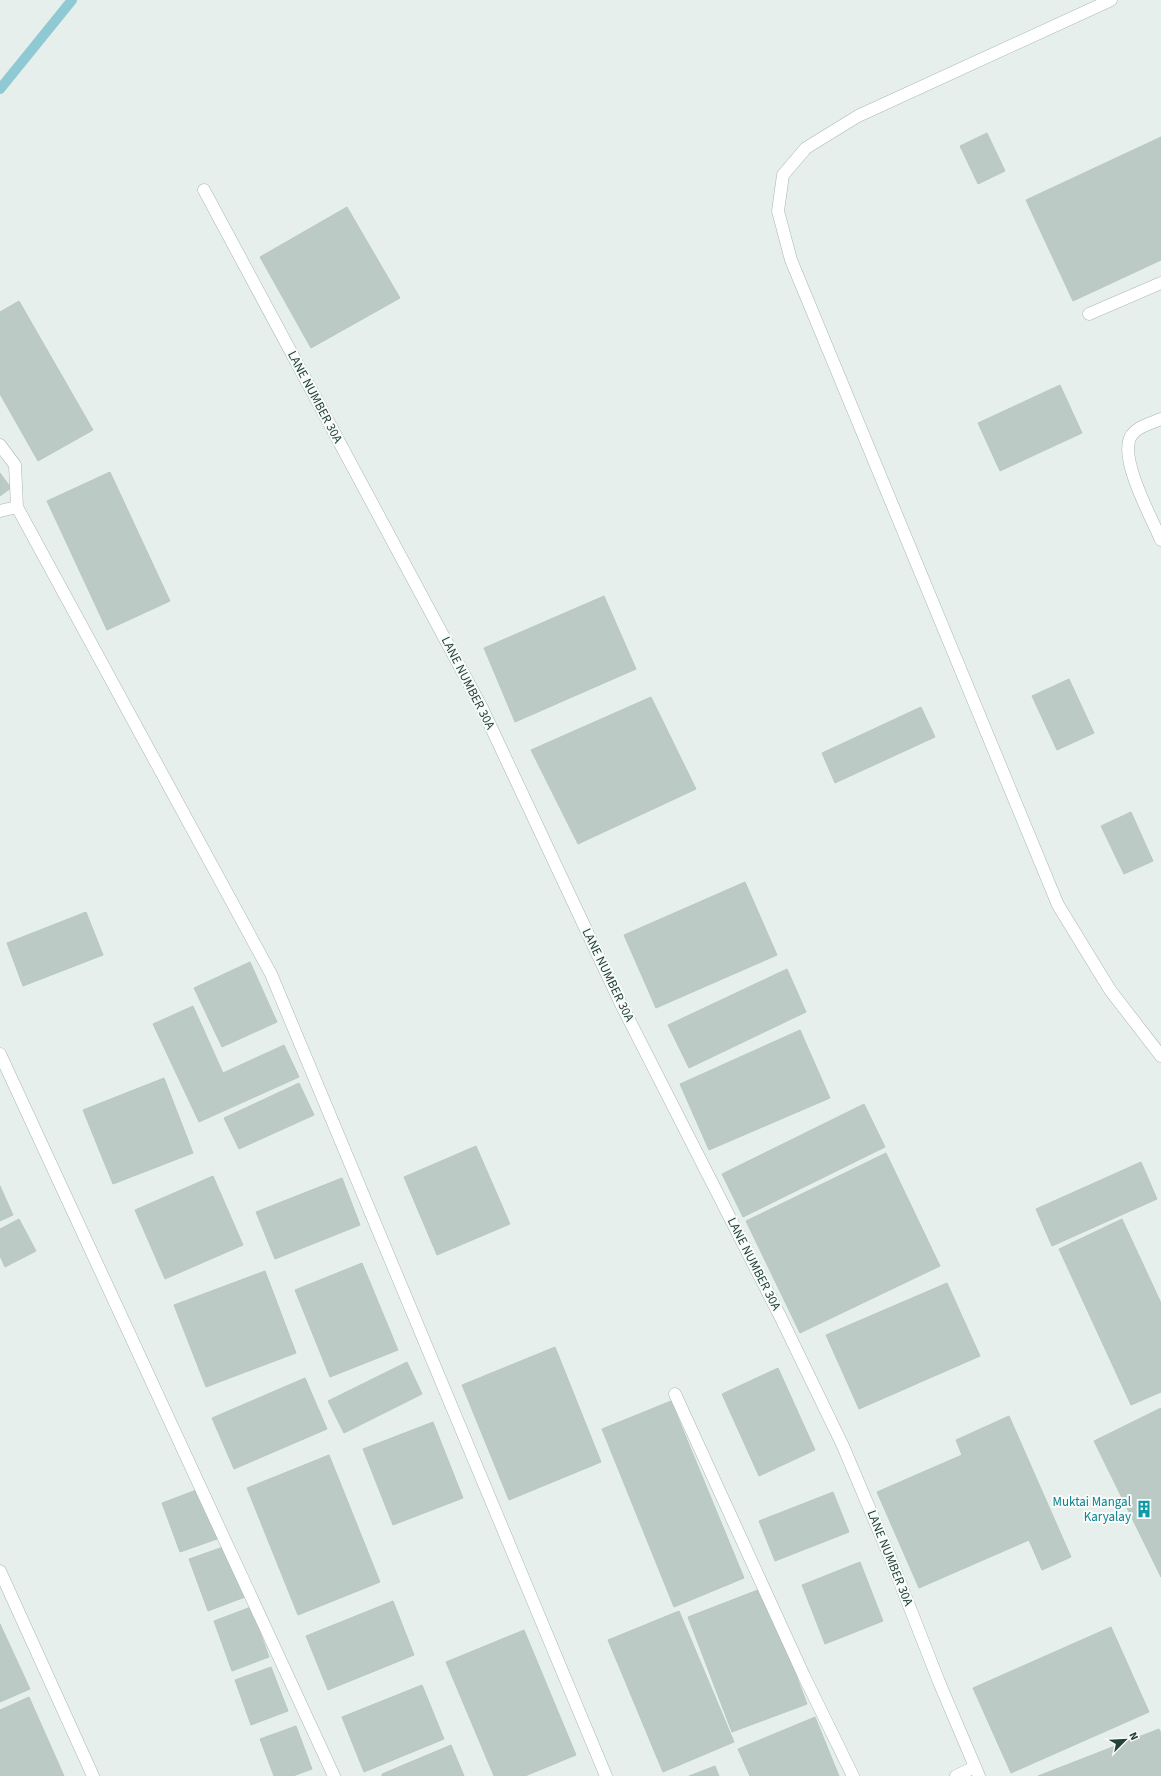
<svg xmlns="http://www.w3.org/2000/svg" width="1161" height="1776" font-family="'Source Sans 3',sans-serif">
  <rect width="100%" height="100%" fill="#e6efeb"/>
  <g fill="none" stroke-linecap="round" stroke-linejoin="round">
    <path stroke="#8ec9d4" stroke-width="10" d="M 0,89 L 72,0"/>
  </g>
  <path fill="#bbcac4" stroke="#b8c9c2" d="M 987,133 L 1005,171 L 978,184 L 960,146 Z
    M 1161,137 L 1161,260 L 1073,301 L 1026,200 Z
    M 347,207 L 400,298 L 311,348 L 260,257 Z
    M 19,301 L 93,430 L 38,461 L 0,394 L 0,312 Z
    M 1060,385 L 1082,433 L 1000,471 L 978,423 Z
    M 110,472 L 170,601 L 107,630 L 47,501 Z
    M 0,473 L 11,488 L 0,496 Z
    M 604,596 L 636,669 L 515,722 L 484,648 Z
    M 1069,679 L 1094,733 L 1057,750 L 1032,696 Z
    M 651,697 L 696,789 L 578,844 L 531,750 Z
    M 921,707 L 935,737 L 835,783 L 822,753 Z
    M 1131,812 L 1153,861 L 1124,874 L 1101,826 Z
    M 745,882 L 777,955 L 656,1008 L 624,935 Z
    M 86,912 L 103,955 L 23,986 L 7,943 Z
    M 250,962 L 277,1022 L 222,1047 L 194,988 Z
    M 787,969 L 806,1012 L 689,1068 L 668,1025 Z
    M 193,1006 L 223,1073 L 284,1045 L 299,1077 L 199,1122 L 153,1024 Z
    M 800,1030 L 830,1098 L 709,1150 L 680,1084 Z
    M 164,1078 L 193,1153 L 113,1184 L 83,1110 Z
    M 299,1083 L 314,1115 L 239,1149 L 224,1118 Z
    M 864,1104 L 885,1147 L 743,1217 L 722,1174 Z
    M 476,1146 L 510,1224 L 437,1255 L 404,1177 Z
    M 886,1153 L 940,1266 L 800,1333 L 746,1221 Z
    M 1141,1162 L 1157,1199 L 1052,1246 L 1036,1209 Z
    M 213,1176 L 243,1245 L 165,1279 L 135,1210 Z
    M 342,1178 L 360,1225 L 275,1259 L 256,1212 Z
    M 0,1186 L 13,1215 L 0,1221 Z
    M 19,1219 L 36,1251 L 5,1267 L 0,1256 L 0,1229 Z
    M 1122,1219 L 1161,1303 L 1161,1392 L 1131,1405 L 1059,1249 Z
    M 362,1263 L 398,1350 L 330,1377 L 295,1290 Z
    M 265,1271 L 296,1353 L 206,1387 L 174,1305 Z
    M 947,1283 L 980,1356 L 859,1409 L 826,1335 Z
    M 555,1347 L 601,1462 L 509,1500 L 462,1385 Z
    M 407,1362 L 422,1394 L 344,1433 L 328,1401 Z
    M 778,1368 L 815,1450 L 759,1476 L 722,1394 Z
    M 305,1378 L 327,1429 L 234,1469 L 212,1418 Z
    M 671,1401 L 744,1578 L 674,1607 L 602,1429 Z
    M 1161,1408 L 1161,1577 L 1094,1441 Z
    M 1009,1416 L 1071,1557 L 1042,1570 L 1029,1540 L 919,1588 L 877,1492 L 962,1455 L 956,1440 Z
    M 433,1422 L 463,1498 L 393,1525 L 363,1449 Z
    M 329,1455 L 380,1582 L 298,1615 L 247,1488 Z
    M 199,1489 L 217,1539 L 180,1552 L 162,1503 Z
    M 833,1492 L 849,1532 L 775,1561 L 759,1521 Z
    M 226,1546 L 245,1597 L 208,1611 L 189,1559 Z
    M 860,1562 L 883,1621 L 825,1644 L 802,1585 Z
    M 763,1588 L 807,1704 L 732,1732 L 688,1617 Z
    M 393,1601 L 414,1655 L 328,1690 L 306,1636 Z
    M 251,1607 L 269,1657 L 232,1671 L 214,1621 Z
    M 679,1611 L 734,1742 L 663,1772 L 608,1640 Z
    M 0,1624 L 30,1689 L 0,1702 Z
    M 1111,1627 L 1149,1712 L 1011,1773 L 973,1688 Z
    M 524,1630 L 576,1755 L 525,1776 L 494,1776 L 446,1662 Z
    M 271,1667 L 288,1711 L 251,1725 L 235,1680 Z
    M 422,1685 L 444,1739 L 364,1772 L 342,1717 Z
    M 29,1697 L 64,1776 L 0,1776 L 0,1710 Z
    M 815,1717 L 839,1776 L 750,1776 L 738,1749 Z
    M 296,1726 L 312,1769 L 293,1776 L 274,1776 L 260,1739 Z
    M 1159,1729 L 1161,1733 L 1161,1776 L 1038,1776 Z
    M 451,1745 L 464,1776 L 382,1776 L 382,1774 Z
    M 715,1766 L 719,1776 L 689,1776 Z"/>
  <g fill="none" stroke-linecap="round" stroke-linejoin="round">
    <g stroke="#a8b8b2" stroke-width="13">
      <path id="service" d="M 675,1394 L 804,1676 L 853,1776
        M 956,1776 L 975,1767"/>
    </g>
    <g stroke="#a8b8b2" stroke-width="13">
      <path id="minor" d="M 1111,0 L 858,116 L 806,148 L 783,175 L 778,211 L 791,260 L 1058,905 L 1110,990 L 1161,1056
        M 204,190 L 482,708 L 620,1002 L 780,1316 L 843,1446 L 890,1557 L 939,1682 L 979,1776
        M 1089,314 L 1161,283
        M 1161,419 C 1151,423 1135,427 1130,438 C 1120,460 1151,517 1161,540
        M 0,445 L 15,465 L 17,507 L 271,974 L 606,1776
        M 0,511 L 17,507
        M 0,1054 L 334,1776
        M 0,1571 L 93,1776"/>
    </g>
    <use href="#service" stroke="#fff" stroke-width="12"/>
    <use href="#minor" stroke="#fff" stroke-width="12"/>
  </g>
  <defs>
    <g id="building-bare" transform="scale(1.38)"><path d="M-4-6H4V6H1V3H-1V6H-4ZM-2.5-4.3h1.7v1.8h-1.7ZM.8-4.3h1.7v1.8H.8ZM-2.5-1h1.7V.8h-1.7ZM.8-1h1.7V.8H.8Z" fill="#0f9aa8" stroke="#f7fbf9" stroke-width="2.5" paint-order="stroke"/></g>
  </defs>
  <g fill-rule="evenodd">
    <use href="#building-bare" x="1144" y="1509"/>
  </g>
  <g text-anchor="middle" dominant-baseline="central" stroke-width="4" stroke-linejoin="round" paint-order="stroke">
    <g font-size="13" fill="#24423a" stroke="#f7fbf9">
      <text transform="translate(315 397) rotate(62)">LANE NUMBER 30A</text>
      <text transform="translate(468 683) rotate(63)">LANE NUMBER 30A</text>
      <text transform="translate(608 975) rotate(64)">LANE NUMBER 30A</text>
      <text transform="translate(754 1264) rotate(63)">LANE NUMBER 30A</text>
      <text transform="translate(890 1558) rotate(68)">LANE NUMBER 30A</text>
    </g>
    <g font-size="13" fill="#0d838f" stroke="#f7fbf9" text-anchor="end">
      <text x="1131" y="1502">Muktai Mangal<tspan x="1131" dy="15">Karyalay</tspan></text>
    </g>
  </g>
  <g transform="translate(1125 1740) rotate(66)" stroke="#f7fbf9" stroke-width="3" paint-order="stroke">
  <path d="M0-3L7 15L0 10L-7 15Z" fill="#24423a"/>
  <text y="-6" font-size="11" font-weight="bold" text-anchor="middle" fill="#24423a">N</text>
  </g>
</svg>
